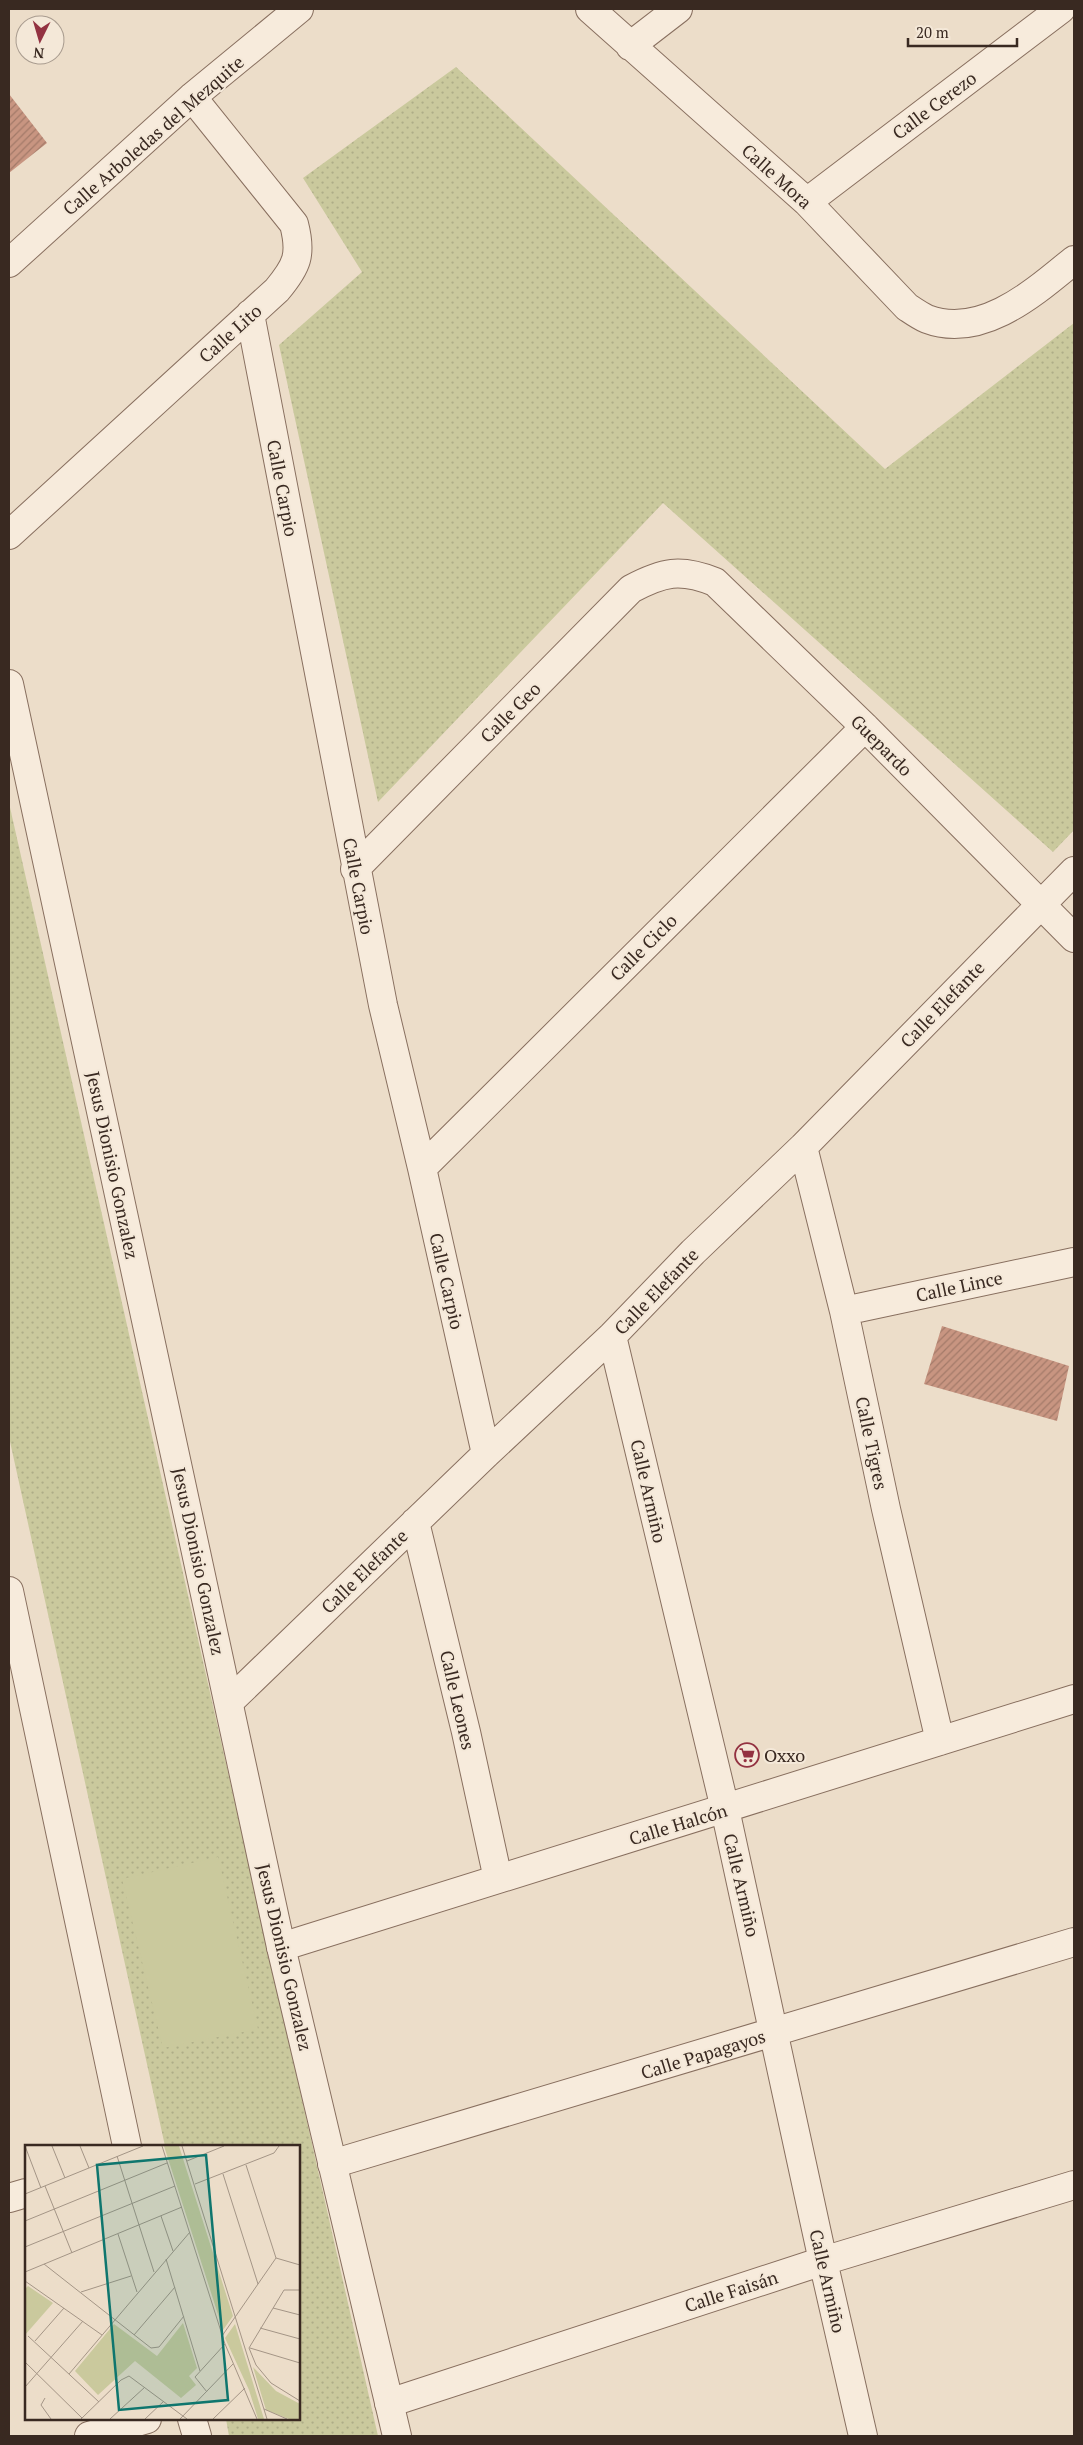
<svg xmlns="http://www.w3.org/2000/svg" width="1083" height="2445" font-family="'PT Serif',serif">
  <defs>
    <pattern id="park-dots" width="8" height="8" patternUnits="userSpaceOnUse" patternTransform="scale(1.25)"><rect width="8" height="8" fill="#cac99d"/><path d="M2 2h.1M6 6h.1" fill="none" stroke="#aead87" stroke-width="1.8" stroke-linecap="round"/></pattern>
    <pattern id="building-hatch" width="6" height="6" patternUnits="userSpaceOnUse" patternTransform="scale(1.25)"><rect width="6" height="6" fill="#c89581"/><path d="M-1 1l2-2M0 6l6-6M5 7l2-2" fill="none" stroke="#a37a69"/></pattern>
  </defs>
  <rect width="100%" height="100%" fill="#ecddc9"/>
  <path fill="url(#park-dots)" d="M 456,67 L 885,469 L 1074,323 L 1074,830 L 1053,852 L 663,503 L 378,802 L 279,345 L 362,272 L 303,178 Z
    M 9,803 L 378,2436 L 229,2436 L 226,2419 L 299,2419 L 299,2146 L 165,2146 L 9,1437 Z"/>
  <path fill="#cac99d" d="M 218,1857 L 258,2029 L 163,2048 L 122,1879 Z"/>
  <path fill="url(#building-hatch)" d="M 9,94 L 47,143 L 9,173 Z
    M 942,1326 L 1069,1366 L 1057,1421 L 924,1384 Z"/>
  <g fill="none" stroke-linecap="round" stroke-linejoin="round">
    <g stroke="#886f5f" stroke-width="30">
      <path id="minor" d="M 590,9 L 807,202 L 907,307 C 913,311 920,316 927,319 C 982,340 1036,291 1074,260
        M 630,46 L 678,9
        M 807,202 L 1061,9
        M 9,263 L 192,97 L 299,9
        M 250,314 L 383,1005 L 422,1168 L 486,1454
        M 9,535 L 277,290 C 297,266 302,255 294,224 L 192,97
        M 355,869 L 631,589 C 663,572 680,568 715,582 L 865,727 L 1074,938
        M 803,1147 L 844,1311 L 886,1509 L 940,1741
        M 422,1168 L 865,727
        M 844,1311 L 1074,1262
        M 612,1336 L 725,1809 L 823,2261 L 863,2436
        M 415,1522 L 466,1732 L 498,1879
        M 229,1702 L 486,1454 L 612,1336 L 693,1252 L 803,1147 L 1074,871
        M 281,1947 L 1074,1699
        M 332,2164 L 1074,1942
        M 9,2198 L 26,2193
        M 389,2403 L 823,2261 L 1074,2185
        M 89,2436 L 147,2419"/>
    </g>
    <g stroke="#886f5f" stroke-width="30">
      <path id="tertiary" d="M 9,684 L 281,1947 L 397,2436
        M 9,1591 L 127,2146
        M 192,2419 L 197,2436"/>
    </g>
    <use href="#minor" stroke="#f7ebdc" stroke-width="28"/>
    <use href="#tertiary" stroke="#f7ebdc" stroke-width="28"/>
  </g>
  <defs>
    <g id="supermarket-ring" transform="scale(1.25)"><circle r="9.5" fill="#f4e8d8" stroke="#933241" stroke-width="1.5"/><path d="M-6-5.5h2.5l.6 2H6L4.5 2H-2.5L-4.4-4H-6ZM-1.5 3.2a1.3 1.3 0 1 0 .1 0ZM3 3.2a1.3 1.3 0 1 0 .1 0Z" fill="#933241"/></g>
  </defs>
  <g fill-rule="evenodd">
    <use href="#supermarket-ring" x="747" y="1755"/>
  </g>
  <g text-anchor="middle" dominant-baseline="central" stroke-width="4" stroke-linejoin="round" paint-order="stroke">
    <g font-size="18" fill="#392921" stroke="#f4e8d8">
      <text transform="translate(934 105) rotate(-37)">Calle Cerezo</text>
      <text transform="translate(153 135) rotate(-41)">Calle Arboledas del Mezquite</text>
      <text transform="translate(777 176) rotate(42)">Calle Mora</text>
      <text transform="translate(230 333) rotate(-42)">Calle Lito</text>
      <text transform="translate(283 488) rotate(79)">Calle Carpio</text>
      <text transform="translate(510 712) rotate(-45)">Calle Geo</text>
      <text transform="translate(882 745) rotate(45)">Guepardo</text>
      <text transform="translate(359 886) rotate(79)">Calle Carpio</text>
      <text transform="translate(643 947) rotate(-45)">Calle Ciclo</text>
      <text transform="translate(942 1004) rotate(-46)">Calle Elefante</text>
      <text transform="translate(113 1165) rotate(78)">Jesus Dionisio Gonzalez</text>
      <text transform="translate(447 1281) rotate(77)">Calle Carpio</text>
      <text transform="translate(959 1286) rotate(-12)">Calle Lince</text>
      <text transform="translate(656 1291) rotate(-46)">Calle Elefante</text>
      <text transform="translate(872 1443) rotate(78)">Calle Tigres</text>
      <text transform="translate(649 1491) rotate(77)">Calle Armiño</text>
      <text transform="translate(199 1561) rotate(78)">Jesus Dionisio Gonzalez</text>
      <text transform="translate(364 1571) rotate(-44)">Calle Elefante</text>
      <text transform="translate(458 1700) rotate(77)">Calle Leones</text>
      <text transform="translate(678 1824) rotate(-17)">Calle Halcón</text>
      <text transform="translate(742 1885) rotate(77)">Calle Armiño</text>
      <text transform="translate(285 1957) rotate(77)">Jesus Dionisio Gonzalez</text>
      <text transform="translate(703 2054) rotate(-17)">Calle Papagayos</text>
      <text transform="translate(828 2281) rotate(77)">Calle Armiño</text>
      <text transform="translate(731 2291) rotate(-18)">Calle Faisán</text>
    </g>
    <g font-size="18" fill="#392921" stroke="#f4e8d8" text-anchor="start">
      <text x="764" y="1755">Oxxo</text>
    </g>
  </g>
  <g transform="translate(25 2145)">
    <rect width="275" height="275" fill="#ecddc9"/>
    <path d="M 139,1 L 154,1 L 208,171 L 198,185 ZM 3,141 L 28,158 L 0,190 L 0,144 ZM 158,178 L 172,223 L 164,231 L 171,240 L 156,253 L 110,216 L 73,250 L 50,226 L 89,179 L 132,211 ZM 210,179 L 239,274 L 233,274 L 224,245 L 200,193 ZM 228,222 L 251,246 L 275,259 L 275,274 L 264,274 L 241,265 Z" fill="#cac99d"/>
    <path d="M 168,51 L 174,68 L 164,71 L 159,54 Z" fill="#cac99d"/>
    <path fill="none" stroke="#a49586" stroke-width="1" d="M 0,1 L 16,43M 27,1 L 40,33M 55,1 L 64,23M 137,1 L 200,199 L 232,274M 157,1 L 242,274M 92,11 L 129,127M 162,16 L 199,1M 221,20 L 251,113M 198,29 L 233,139M 170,39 L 249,8 L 254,1M 20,41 L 47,108M 0,49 L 118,1M 136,71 L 148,106M 0,76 L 142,18M 93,89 L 112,147M 0,102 L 150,41M 251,113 L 275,120M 141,114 L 175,226M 19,119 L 126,203 L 134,202 L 159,171M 0,127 L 157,62M 0,136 L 77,190M 275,145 L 259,145 L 224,203 L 231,220 L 246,238 L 275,256M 56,147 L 106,131M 248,163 L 275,170M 235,183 L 275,194M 109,190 L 150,142M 3,191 L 74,257M 197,191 L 251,113M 10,196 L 39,163M 225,203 L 275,218M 0,217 L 57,273M 44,229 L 165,87M 0,242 L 58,176M 182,247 L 170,232 L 200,199M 20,253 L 16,260 L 26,274M 239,264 L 262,274M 56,274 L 96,235 L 104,231 L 162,274M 85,274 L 120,242M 120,274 L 139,256M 155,274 L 208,219M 188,274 L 220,243"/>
    <path fill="#0f766e" fill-opacity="0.15" stroke="#0f766e" stroke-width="2.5" d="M 181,10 L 203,255 L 94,265 L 72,20 Z"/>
    <rect width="275" height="275" fill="none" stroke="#392921" stroke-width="2.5"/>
  </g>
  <rect width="1083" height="2445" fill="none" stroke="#392921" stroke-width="20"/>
  <g transform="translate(40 40) rotate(185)"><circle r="24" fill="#f4e8d8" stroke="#a99c8f"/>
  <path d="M0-4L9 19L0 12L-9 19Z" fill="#933241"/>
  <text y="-8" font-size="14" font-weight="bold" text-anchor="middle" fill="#392921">N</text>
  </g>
  <path d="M908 38v8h109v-8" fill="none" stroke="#392921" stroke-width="2.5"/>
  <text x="916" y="38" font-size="15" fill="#392921" stroke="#f4e8d8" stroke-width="4" paint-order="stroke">20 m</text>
</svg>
